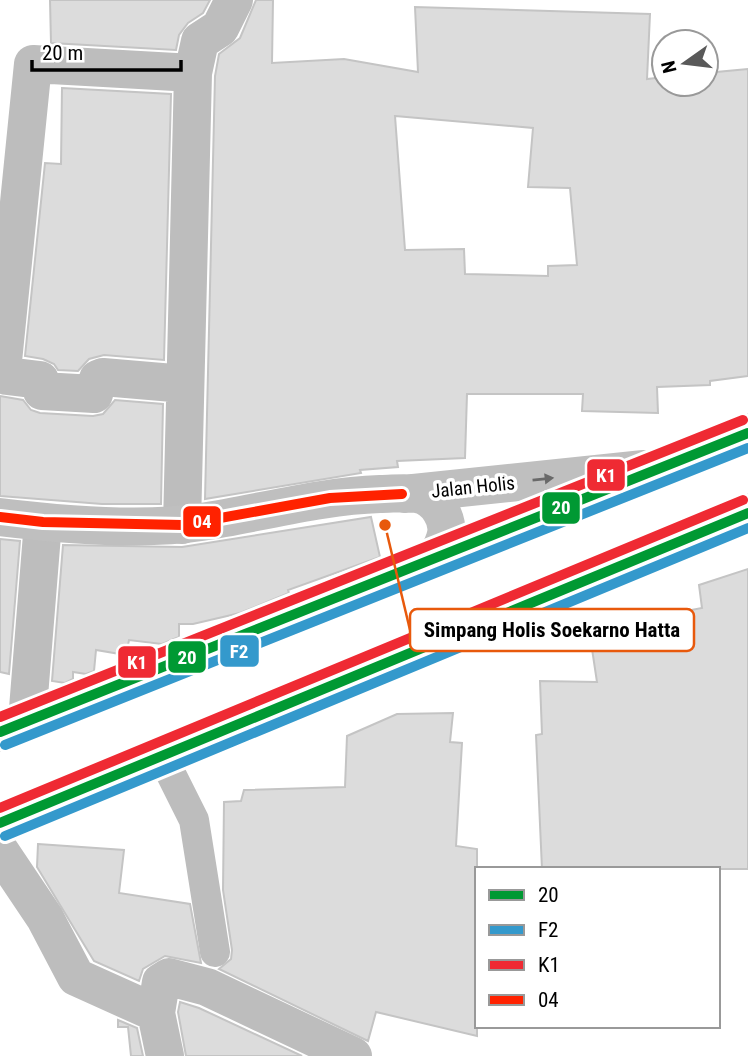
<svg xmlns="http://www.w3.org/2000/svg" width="748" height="1056" font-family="'Roboto Condensed',sans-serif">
  <rect width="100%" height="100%" fill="#fff"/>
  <path fill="#dcdcdc" stroke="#c4c4c4" stroke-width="2" fill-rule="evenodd" d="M 50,0 L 210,0 L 203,13 L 188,23 L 179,35 L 176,50 L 51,43 Z
    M 256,0 L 273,0 L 272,63 L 344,59 L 418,72 L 415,7 L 650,14 L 647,79 L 664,77 L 664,84 L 706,84 L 706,73 L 748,69 L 748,376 L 710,381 L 710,385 L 657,387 L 658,413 L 582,411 L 583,394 L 467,394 L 465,458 L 397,461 L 398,467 L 360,470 L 361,473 L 205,499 L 215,76 L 219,54 L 240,38 ZM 395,116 L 533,128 L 528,187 L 570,188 L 577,265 L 548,266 L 548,276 L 465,274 L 464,249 L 405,250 Z
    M 62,88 L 171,94 L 164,360 L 104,355 L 89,359 L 78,371 L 58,370 L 54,364 L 43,359 L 25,356 L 45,163 L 61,164 Z
    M 0,396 L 23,400 L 31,410 L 40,413 L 93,416 L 103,414 L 115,400 L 163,404 L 161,504 L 102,504 L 0,496 Z
    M 371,517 L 380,557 L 288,590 L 289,593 L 240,613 L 193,624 L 179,624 L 179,637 L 162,644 L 129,640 L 126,655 L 96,650 L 94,671 L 86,674 L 73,672 L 73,679 L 65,683 L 52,681 L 63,545 L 182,547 Z
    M 0,539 L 20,541 L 9,674 L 0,672 Z
    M 748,569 L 748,869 L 542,869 L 536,735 L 542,734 L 540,681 L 597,682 L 589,629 L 702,608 L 699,585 Z
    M 453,713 L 450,742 L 462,743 L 456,846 L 477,849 L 477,1036 L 376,1012 L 368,1041 L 219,969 L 231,959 L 232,950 L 223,890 L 224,802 L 241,801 L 244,790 L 345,787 L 347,736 L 397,714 Z
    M 38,844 L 124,850 L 119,893 L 190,904 L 201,963 L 165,956 L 143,969 L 139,981 L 94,961 L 37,867 Z
    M 180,1002 L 199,1008 L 302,1056 L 186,1056 L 178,1012 Z
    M 118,1020 L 137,1028 L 143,1056 L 131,1056 L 128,1027 L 118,1027 Z"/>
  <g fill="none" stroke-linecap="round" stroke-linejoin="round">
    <g stroke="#dbdbdb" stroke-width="40">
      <path id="highway" d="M 0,732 L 748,433
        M 0,823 L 748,513"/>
    </g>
    <path stroke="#bdbdbd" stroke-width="30" d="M 162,756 L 194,820 L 215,952"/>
    <path stroke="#bdbdbd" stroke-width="38" d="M 185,384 L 103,377 L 98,379 L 94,394 L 42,391 L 40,380 L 7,376 L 3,361 L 33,64 L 193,73
      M 182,525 L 193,73 L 200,41 L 220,28 L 234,0
      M 27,721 L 43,522
      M 0,851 L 45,918 L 76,977 L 156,1013
      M 165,1056 L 156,1013 L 161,982 L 169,977 L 207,987 L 353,1056"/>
    <path stroke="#bfbfbf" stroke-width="38" d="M 404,494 L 644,469
      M 0,517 C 58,524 144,531 201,522 C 261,513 319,496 380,494 C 392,494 405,492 417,494 C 436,497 451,520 445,538 C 441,554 431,560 417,567"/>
    <use href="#highway" stroke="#bdbdbd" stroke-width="38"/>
    <g stroke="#fff" stroke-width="16">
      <path id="bus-1" d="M 0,732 L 748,433
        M 0,823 L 748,513"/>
    </g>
    <g stroke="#fff" stroke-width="16">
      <path id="bus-2" d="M 5,745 L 748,448
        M 5,836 L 748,528"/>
    </g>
    <g stroke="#fff" stroke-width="16">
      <path id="bus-3" d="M 0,717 L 743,420
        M 0,808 L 743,500"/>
    </g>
    <g stroke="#fff" stroke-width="16">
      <path id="bus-4" d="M 0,517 L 43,522 L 182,525 L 330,498 L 402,494"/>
    </g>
    <use href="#bus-1" stroke="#093" stroke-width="10"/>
    <use href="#bus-2" stroke="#3499cc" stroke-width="10"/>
    <use href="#bus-3" stroke="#ef2a33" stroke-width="10"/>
    <use href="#bus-4" stroke="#f20" stroke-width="10"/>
  </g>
  <defs><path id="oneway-solid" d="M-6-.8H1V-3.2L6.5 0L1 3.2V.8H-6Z" transform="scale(1.75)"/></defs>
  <use fill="#696969" href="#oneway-solid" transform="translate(543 479) rotate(-6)"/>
  <g text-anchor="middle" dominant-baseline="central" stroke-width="7" stroke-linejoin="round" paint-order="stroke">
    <g font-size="19" fill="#000" stroke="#fff">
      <text transform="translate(473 487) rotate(-6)">Jalan Holis</text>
    </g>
  </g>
  <path fill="none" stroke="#e8590c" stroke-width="2.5" d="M385 525L410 630"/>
  <circle fill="#e8590c" stroke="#fff" stroke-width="2.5" cx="385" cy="525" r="7"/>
  <rect fill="#fff" stroke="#e8590c" stroke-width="2.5" x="410" y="609" width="284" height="42" rx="7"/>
  <g font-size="21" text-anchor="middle" font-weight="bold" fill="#000">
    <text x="552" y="637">Simpang Holis Soekarno Hatta</text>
  </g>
  <g stroke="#fff" stroke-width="2.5">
    <rect x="586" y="458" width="40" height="34" rx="7" fill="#ef2a33"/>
    <rect x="541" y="491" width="40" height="34" rx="7" fill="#093"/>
    <rect x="182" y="505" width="40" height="33" rx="7" fill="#f20"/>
    <rect x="219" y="634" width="41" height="34" rx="7" fill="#3499cc"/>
    <rect x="167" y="640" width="40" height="34" rx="7" fill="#093"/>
    <rect x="117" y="645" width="40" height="34" rx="7" fill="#ef2a33"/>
  </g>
  <g font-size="19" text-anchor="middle" font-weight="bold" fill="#fff">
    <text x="606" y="482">K1</text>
    <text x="561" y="514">20</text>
    <text x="202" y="528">04</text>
    <text x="239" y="658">F2</text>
    <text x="187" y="664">20</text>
    <text x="137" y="669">K1</text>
  </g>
  <rect x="475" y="867" width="245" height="161" fill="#ffffff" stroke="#999999" stroke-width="2"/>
  <rect x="489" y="890" width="35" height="10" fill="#009933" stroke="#999999" stroke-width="2"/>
  <text x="538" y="902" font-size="21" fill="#000000">20</text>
  <rect x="489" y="925" width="35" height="10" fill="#3499cc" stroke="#999999" stroke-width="2"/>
  <text x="538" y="937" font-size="21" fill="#000000">F2</text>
  <rect x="489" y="960" width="35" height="10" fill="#ef2a33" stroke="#999999" stroke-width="2"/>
  <text x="538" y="972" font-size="21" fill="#000000">K1</text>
  <rect x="489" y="995" width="35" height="10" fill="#ff2200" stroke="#999999" stroke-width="2"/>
  <text x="538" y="1007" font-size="21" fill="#000000">04</text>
  <g transform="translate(685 63) rotate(256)"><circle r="33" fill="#ffffff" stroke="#999999" stroke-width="2"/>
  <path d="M0-5L12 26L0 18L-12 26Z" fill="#595959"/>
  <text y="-10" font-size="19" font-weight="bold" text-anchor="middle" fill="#000000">N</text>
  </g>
  <path d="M32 60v10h149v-10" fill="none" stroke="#000000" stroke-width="3.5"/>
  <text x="42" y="60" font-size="21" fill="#000000" stroke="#ffffff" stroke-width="5" paint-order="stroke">20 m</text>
</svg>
